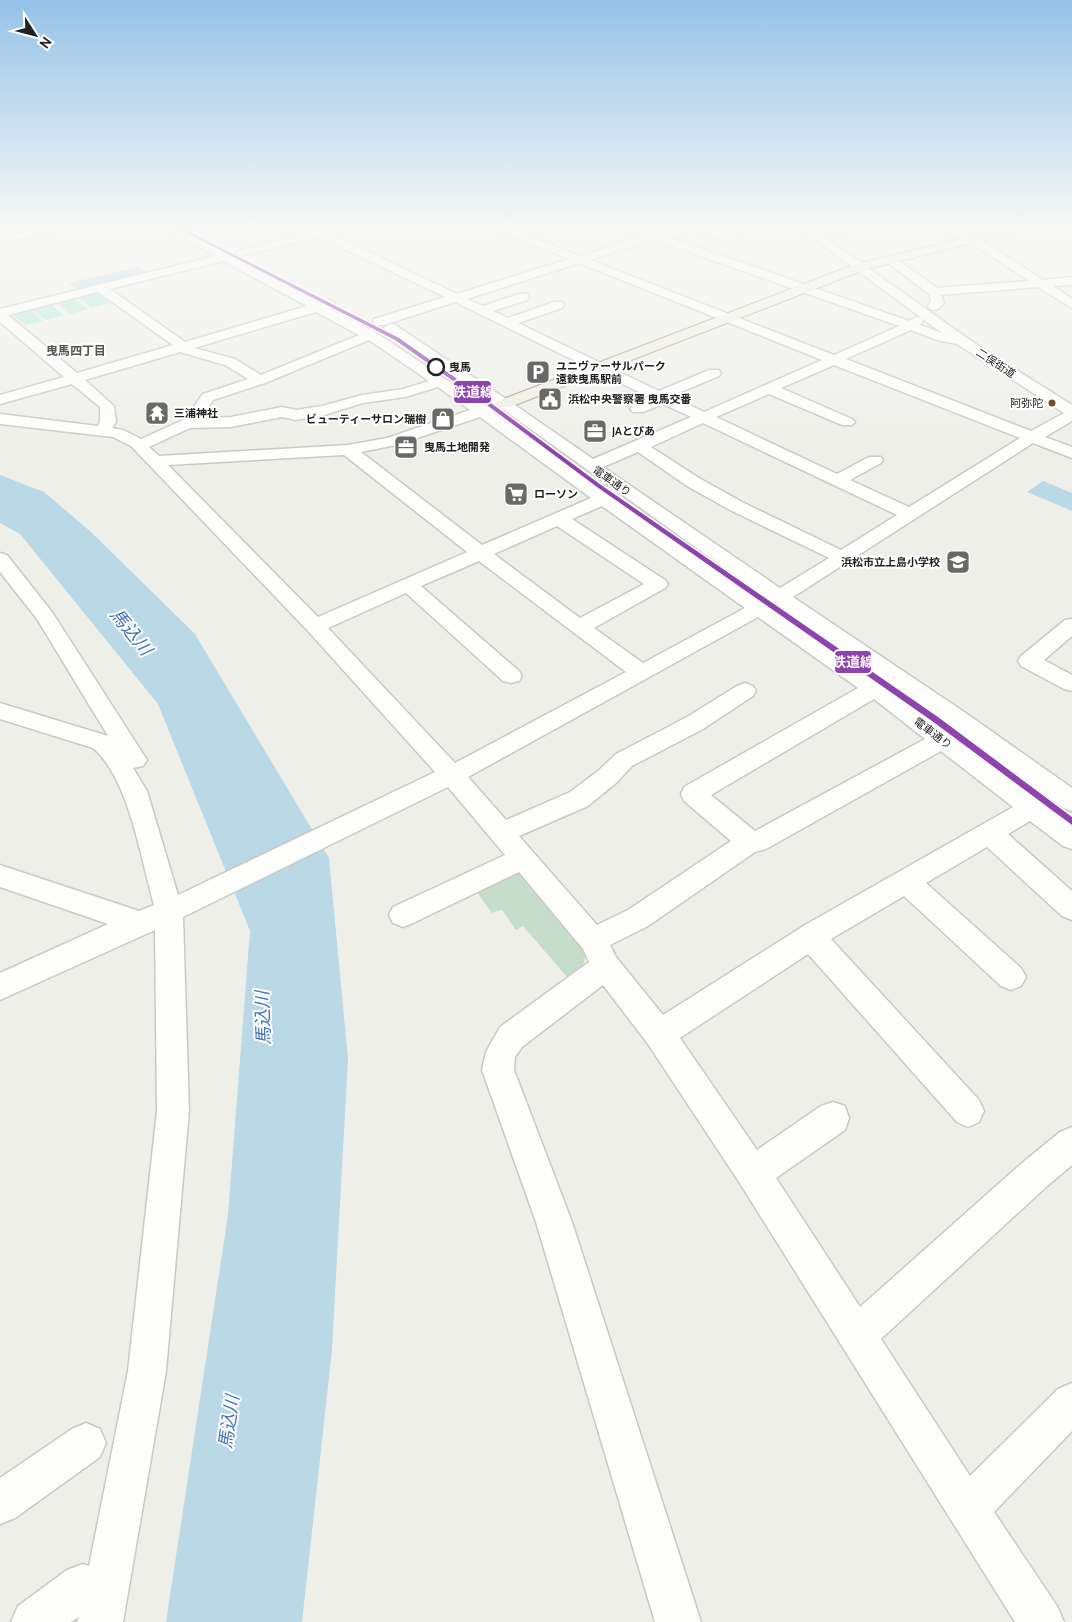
<svg xmlns="http://www.w3.org/2000/svg" width="1072" height="1622" font-family="Cabin,'Noto Sans JP',sans-serif">
  <rect width="100%" height="100%" fill="#efefea"/>
  <path fill="#c7ddcb" d="M 520,870 L 582,945 L 585,956 L 583,969 L 568,978 L 523,926 L 516,930 L 502,910 L 492,913 L 476,891 Z"/>
  <path fill="#b1ebda" d="M 96,293 L 110,303 L 92,308 L 79,298 Z
    M 74,299 L 88,309 L 70,314 L 57,303 Z
    M 51,305 L 64,315 L 46,320 L 33,310 Z
    M 30,310 L 43,321 L 25,325 L 12,315 Z"/>
  <path fill="#bad8e6" d="M 138,267 L 148,273 L 78,290 L 69,283 Z
    M 0,475 L 44,492 L 91,532 L 195,634 L 329,858 L 348,1059 L 332,1350 L 302,1622 L 166,1622 L 228,1215 L 250,931 L 158,704 L 20,534 L 0,523 Z
    M 1043,481 L 1072,493 L 1072,511 L 1027,492 Z"/>
  <g fill="none" stroke-linecap="round" stroke-linejoin="round">
    <g stroke="#c8c8c6" stroke-width="3">
      <path id="minor" d="M 60,224 L 79,224 L 74,227 L 0,243 L 0,237 Z
        M 158,224 L 171,224 L 319,303 L 329,300 L 333,301 L 335,304 L 329,308 L 375,332 L 484,405 L 492,403 L 383,328 L 390,324 L 395,325 L 509,401 L 593,459 L 691,417 L 663,404 L 643,412 L 633,412 L 630,409 L 633,406 L 651,398 L 455,302 L 384,325 L 374,325 L 373,322 L 374,319 L 445,297 L 319,237 L 242,256 L 236,253 L 238,251 L 310,233 L 295,224 L 308,224 L 321,230 L 346,224 L 363,224 L 362,226 L 330,234 L 457,294 L 569,259 L 485,226 L 484,224 L 498,224 L 580,256 L 645,236 L 622,224 L 636,224 L 659,234 L 691,224 L 707,224 L 705,227 L 739,239 L 740,241 L 735,244 L 694,230 L 669,237 L 909,321 L 917,317 L 922,318 L 923,321 L 920,325 L 942,333 L 794,224 L 806,224 L 817,232 L 851,224 L 869,224 L 868,226 L 823,236 L 977,345 L 1072,405 L 1072,421 L 1045,437 L 1072,447 L 1072,458 L 1033,443 L 793,597 L 970,716 L 1072,788 L 1072,811 L 1063,808 L 954,728 L 778,606 L 773,608 L 887,687 L 1072,825 L 1072,849 L 1063,846 L 1030,821 L 1008,834 L 1072,891 L 1072,920 L 1062,916 L 987,847 L 926,883 L 1021,968 L 1026,977 L 1021,986 L 1011,990 L 1001,986 L 904,896 L 831,939 L 979,1100 L 984,1111 L 979,1122 L 968,1127 L 957,1122 L 808,954 L 680,1038 L 757,1150 L 821,1106 L 833,1102 L 845,1106 L 849,1118 L 845,1130 L 776,1178 L 860,1307 L 1022,1163 L 1060,1132 L 1072,1127 L 1072,1165 L 1046,1187 L 881,1339 L 970,1476 L 1058,1389 L 1072,1383 L 1072,1431 L 994,1512 L 1057,1606 L 1064,1622 L 1015,1622 L 741,1185 L 648,1044 L 603,985 L 522,1047 L 515,1057 L 514,1070 L 572,1222 L 701,1622 L 655,1622 L 536,1222 L 482,1070 L 486,1052 L 500,1027 L 589,962 L 583,949 L 519,872 L 413,923 L 403,927 L 393,923 L 389,915 L 393,907 L 505,855 L 448,787 L 183,917 L 189,1111 L 166,1371 L 123,1622 L 77,1622 L 79,1617 L 71,1622 L 11,1622 L 18,1606 L 67,1570 L 83,1564 L 89,1566 L 128,1371 L 157,1111 L 155,930 L 0,1000 L 0,973 L 108,924 L 0,887 L 0,865 L 139,911 L 154,905 C 141,860 129,778 93,748 L 0,719 L 0,703 L 108,736 L 37,619 L 0,572 L 0,553 L 7,555 L 52,612 L 147,760 L 143,766 L 133,768 L 147,791 L 178,895 L 435,772 L 308,631 L 131,446 L 113,437 L 0,424 L 0,414 L 98,426 L 100,422 L 100,407 L 72,384 L 0,404 L 0,395 L 64,377 L 0,322 L 0,309 L 215,256 ZM 655,240 L 899,326 L 834,355 L 590,260 ZM 223,261 L 307,306 L 185,342 L 110,289 ZM 579,263 L 822,360 L 704,412 L 671,396 L 719,376 L 721,373 L 719,370 L 709,370 L 659,391 L 518,323 L 562,308 L 564,305 L 562,302 L 554,302 L 508,318 L 493,311 L 527,300 L 529,297 L 527,294 L 519,294 L 483,306 L 467,299 ZM 98,292 L 173,345 L 77,373 L 8,315 ZM 316,312 L 359,335 L 261,375 L 235,359 L 194,348 ZM 911,330 L 937,340 L 957,344 L 1064,413 L 1031,431 L 846,359 ZM 369,340 L 429,381 L 403,389 L 362,395 L 322,406 L 296,410 L 282,407 L 231,417 L 201,418 L 213,400 L 265,383 ZM 180,352 L 225,365 L 248,379 L 203,394 L 185,419 L 141,439 L 123,430 L 112,428 L 116,422 L 114,406 L 85,380 ZM 834,365 L 1020,438 L 909,507 L 850,480 L 881,463 L 883,460 L 881,457 L 869,457 L 837,474 L 716,417 L 769,394 L 842,425 L 852,425 L 855,422 L 852,419 L 781,388 ZM 438,387 L 470,410 L 387,438 L 348,445 L 159,456 L 149,447 L 190,428 L 231,427 L 282,417 L 296,420 L 324,415 L 363,403 L 405,397 ZM 501,408 L 765,597 L 760,599 L 609,495 L 493,412 ZM 480,417 L 591,498 L 482,545 L 361,452 L 396,445 ZM 703,423 L 897,515 L 841,550 L 742,502 L 699,478 L 651,447 ZM 638,452 L 687,486 L 730,510 L 829,558 L 780,588 L 603,467 ZM 344,455 L 467,552 L 318,617 L 168,465 ZM 602,506 L 745,608 L 643,663 L 594,628 L 665,588 L 668,584 L 665,580 L 572,519 ZM 557,526 L 644,584 L 580,618 L 494,554 ZM 479,561 L 626,672 L 455,763 L 328,628 L 406,593 L 503,681 L 511,683 L 519,681 L 522,676 L 519,671 L 421,586 ZM 758,617 L 858,688 L 684,787 L 681,794 L 684,801 L 731,841 L 628,910 L 597,925 L 519,836 L 588,806 L 616,783 L 632,766 L 703,729 L 753,696 L 756,691 L 753,686 L 745,683 L 737,686 L 687,717 L 616,754 L 598,771 L 570,792 L 506,820 L 468,777 ZM 874,699 L 925,739 L 755,831 L 711,795 ZM 941,751 L 1013,807 L 805,925 L 663,1015 L 616,957 L 610,945 L 648,926 L 755,852 L 766,849 Z
        M 928,224 L 942,224 L 978,238 L 1043,280 L 1072,277 L 1072,285 L 1053,286 L 1072,299 L 1072,308 L 1038,287 L 941,295 L 944,303 L 938,309 L 934,310 L 930,309 L 928,306 L 931,302 L 929,294 L 887,262 L 885,260 L 887,258 L 895,258 L 937,288 L 1029,281 L 970,242 L 929,226 Z
        M 1072,619 L 1072,636 L 1044,660 L 1072,675 L 1072,691 L 1064,689 L 1021,666 L 1018,661 L 1021,656 L 1065,620 Z
        M 86,1423 L 100,1429 L 106,1443 L 100,1457 L 15,1518 L 0,1524 L 0,1478 L 72,1429 Z"/>
    </g>
    <g stroke="#a6a086" stroke-width="2">
      <path id="major" d="M 1023,224 L 1043,224 L 1041,226 L 864,270 L 510,407 L 498,407 L 496,404 L 498,401 L 856,264 Z"/>
    </g>
    <use href="#minor" fill="#fdfdfc" fill-rule="evenodd"/>
    <use href="#major" fill="#f2eee6" fill-rule="evenodd"/>
    <g stroke="#fff" stroke-width="3">
      <path id="rail-1" d="M 169,224 L 174,224 L 399,338 L 480,395 L 601,485 L 938,717 L 1072,817 L 1072,825 L 932,721 L 597,487 L 476,397 L 395,340 Z"/>
    </g>
    <use href="#rail-1" fill="#8e44ad" fill-rule="evenodd"/>
  </g>
  <linearGradient id="sky" x2="0" y2="1"><stop stop-color="#95c2e7"/><stop offset="0.5" stop-color="#f8f8f6"/><stop offset="1" stop-color="#f8f8f6" stop-opacity="0"/></linearGradient>
  <rect width="1072" height="451" fill="url(#sky)"/>
  <defs>
    <g id="parking-square" transform="scale(1.25)"><rect x="-9" y="-9" width="18" height="18" rx="4" fill="#696967" stroke="#fff"/><path d="M-3.5-5.5H1a3.5 3.5 0 0 1 0 7H-1V5.5H-3.5ZM-1-3.4V-.6H.8a1.4 1.4 0 0 0 0-2.8Z" fill="#fff"/></g>
    <g id="civic-square" transform="scale(1.25)"><rect x="-9" y="-9" width="18" height="18" rx="4" fill="#696967" stroke="#fff"/><path d="M-.6-6.5H3V-4.5H.6V-3L4-1V1h2V6H-6V1h2V-1L-.6-3ZM-1.2 2.5V6h2.4V2.5Z" fill="#fff"/></g>
    <g id="temple-square" transform="scale(1.25)"><rect x="-9" y="-9" width="18" height="18" rx="4" fill="#696967" stroke="#fff"/><path d="M0-6L5-2H3V0L6.5 2.5H4V6H1.5V3h-3V6H-4V2.5H-6.5L-3 0V-2H-5Z" fill="#fff"/></g>
    <g id="shop-square" transform="scale(1.25)"><rect x="-9" y="-9" width="18" height="18" rx="4" fill="#696967" stroke="#fff"/><path d="M-5-2.5h2.3a2.7 3.5 0 0 1 5.4 0H5L5.5 6h-11ZM-1.5-2.5h3a1.5 2.3 0 0 0-3 0Z" fill="#fff"/></g>
    <g id="office-square" transform="scale(1.25)"><rect x="-9" y="-9" width="18" height="18" rx="4" fill="#696967" stroke="#fff"/><path d="M-6-3h4V-5.5h4V-3h4V5H-6ZM-1-4.5V-3h2v-1.5ZM-6 0V1H6V0Z" fill="#fff"/></g>
    <g id="supermarket-square" transform="scale(1.25)"><rect x="-9" y="-9" width="18" height="18" rx="4" fill="#696967" stroke="#fff"/><path d="M-6-5.5h2.5l.6 2H6L4.5 2H-2.5L-4.4-4H-6ZM-1.5 3.2a1.3 1.3 0 1 0 .1 0ZM3 3.2a1.3 1.3 0 1 0 .1 0Z" fill="#fff"/></g>
    <g id="school-square" transform="scale(1.25)"><rect x="-9" y="-9" width="18" height="18" rx="4" fill="#696967" stroke="#fff"/><path d="M0-5L7-2L0 1L-7-2ZM-4 1L0 2.5L4 1V4Q0 6-4 4Z" fill="#fff"/></g>
  </defs>
  <g fill-rule="evenodd">
    <use href="#parking-square" x="538" y="372"/>
    <use href="#civic-square" x="550" y="399"/>
    <use href="#temple-square" x="157" y="413"/>
    <use href="#shop-square" x="443" y="419"/>
    <use href="#office-square" x="595" y="431"/>
    <use href="#office-square" x="406" y="447"/>
    <use href="#supermarket-square" x="516" y="494"/>
    <use href="#school-square" x="958" y="562"/>
  </g>
  <circle fill="#fff" stroke="#212121" stroke-width="2.5" cx="436" cy="367" r="8"/>
  <circle fill="#7a4b2a" stroke="#fff" stroke-width="2" cx="1052" cy="403" r="4.5"/>
  <g text-anchor="middle" dominant-baseline="central" stroke-width="4" stroke-linejoin="round" paint-order="stroke">
    <g font-size="11" fill="#212121" stroke="#fff">
      <text transform="translate(996 363) rotate(33)">二俣街道</text>
      <text transform="translate(612 481) rotate(35)">電車通り</text>
      <text transform="translate(933 733) rotate(37)">電車通り</text>
    </g>
    <g font-size="11" font-weight="bold" fill="#212121" stroke="#fff" text-anchor="start">
      <text x="556" y="366">ユニヴァーサルパーク<tspan x="556" dy="13">遠鉄曳馬駅前</tspan></text>
      <text x="568" y="399">浜松中央警察署 曳馬交番</text>
      <text x="174" y="413">三浦神社</text>
      <text x="426" y="419" text-anchor="end">ビューティーサロン瑞樹</text>
      <text x="612" y="431">JAとぴあ</text>
      <text x="424" y="447">曳馬土地開発</text>
      <text x="534" y="494">ローソン</text>
      <text x="940" y="562" text-anchor="end">浜松市立上島小学校</text>
    </g>
    <g font-size="11" font-weight="bold" fill="#212121" stroke="#fff" text-anchor="start">
      <text x="449" y="367">曳馬</text>
    </g>
    <g font-size="11" fill="#212121" stroke="#fff" text-anchor="end">
      <text x="1043" y="403">阿弥陀</text>
    </g>
    <g font-size="12" font-weight="bold" fill="#545454" stroke="#fff">
      <text x="76" y="350">曳馬四丁目</text>
    </g>
    <g font-size="18" font-style="italic" fill="#4371bc" stroke="#fff">
      <text transform="translate(131 632) rotate(51)">馬込川</text>
      <text transform="translate(263 1018) rotate(-92)">馬込川</text>
      <text transform="translate(229 1422) rotate(-82)">馬込川</text>
    </g>
  </g>
  <g stroke="#fff" stroke-width="2">
    <rect x="453" y="380" width="39" height="24" rx="5" fill="#8e44ad"/>
    <rect x="834" y="650" width="38" height="24" rx="5" fill="#8e44ad"/>
  </g>
  <g font-size="14" text-anchor="middle" font-weight="bold" fill="#fff">
    <text x="473" y="397">鉄道線</text>
    <text x="853" y="667">鉄道線</text>
  </g>
  <g transform="translate(35 35) rotate(126)" stroke="#ffffff" stroke-width="4" paint-order="stroke">
  <path d="M0-4L9 19L0 12L-9 19Z" fill="#212121"/>
  <text y="-8" font-size="14" font-weight="bold" text-anchor="middle" fill="#212121">N</text>
  </g>
</svg>
